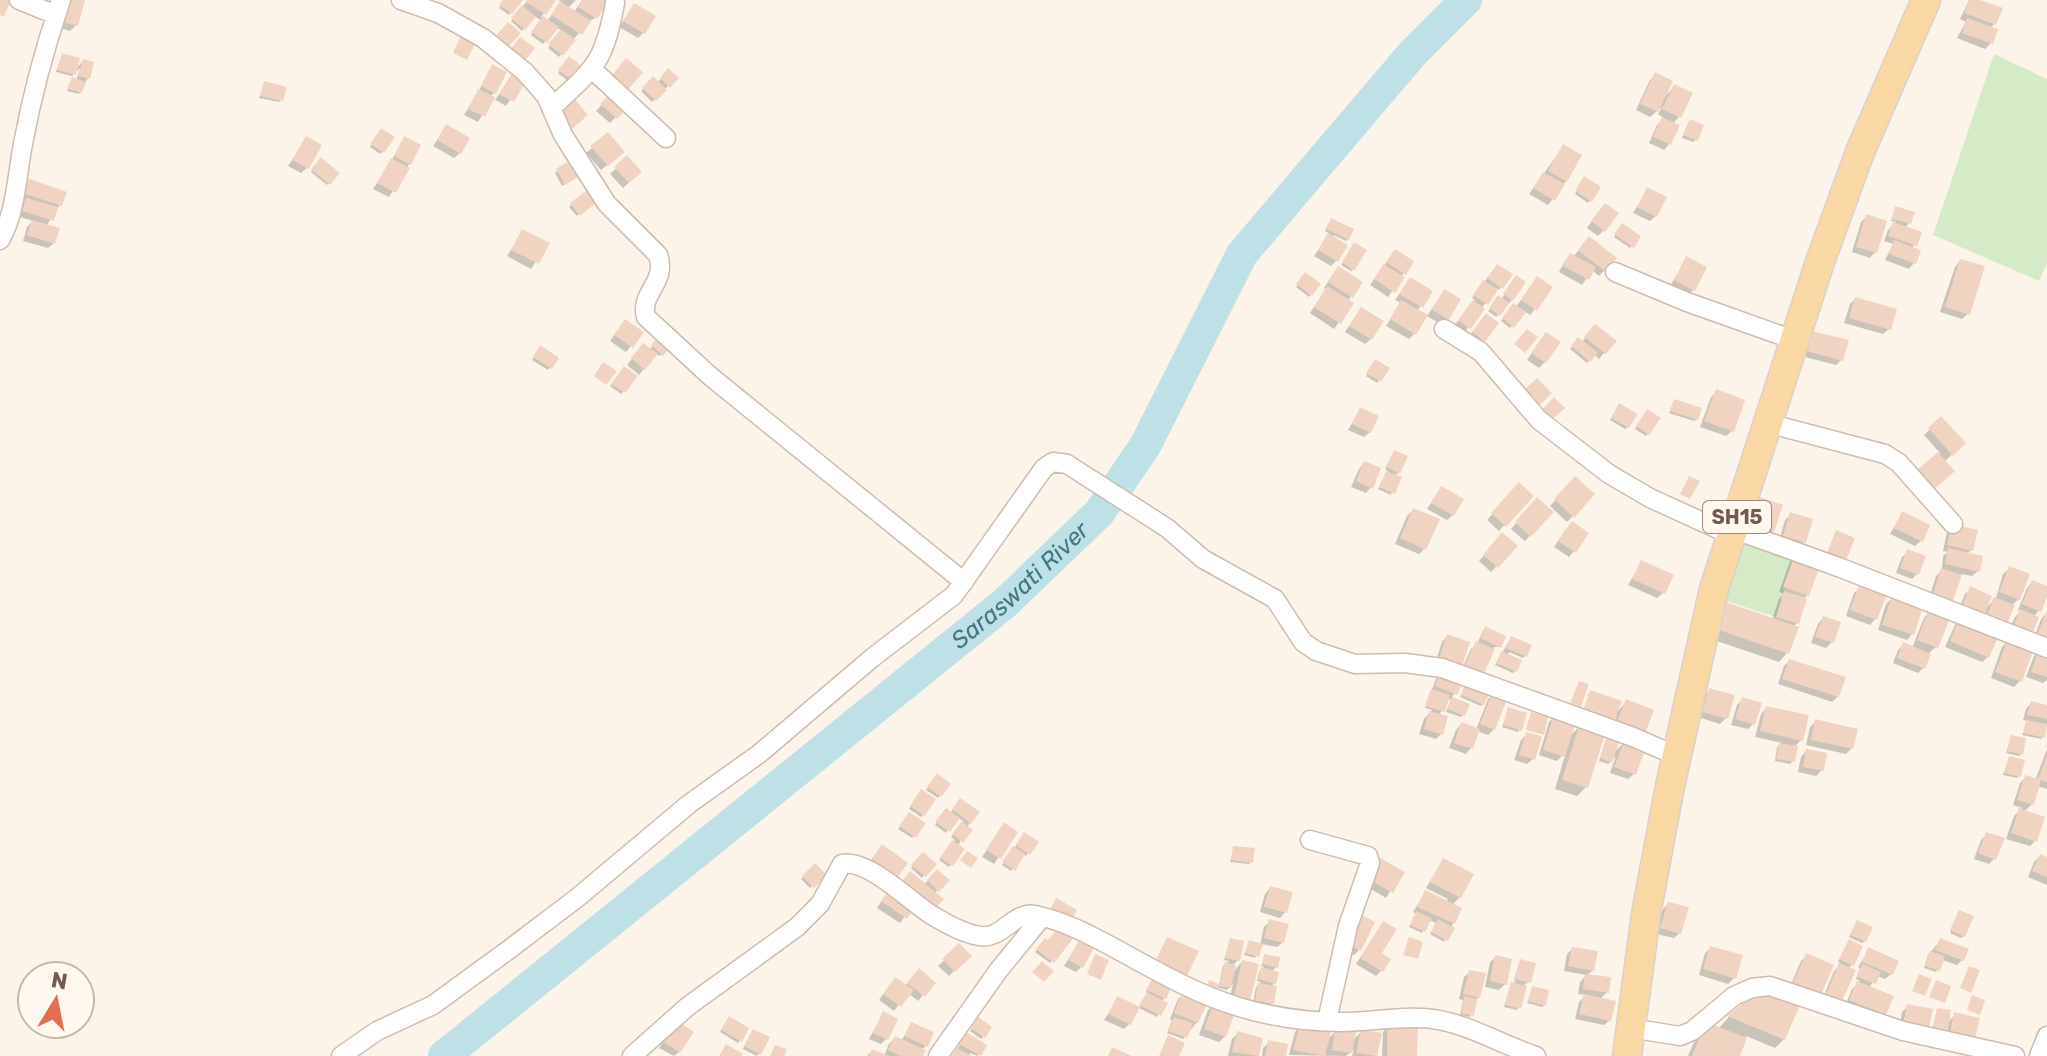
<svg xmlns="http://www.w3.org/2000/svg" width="2047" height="1056" font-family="Rubik,sans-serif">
  <rect width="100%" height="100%" fill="#fcf4e9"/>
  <path fill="#d5eac7" d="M 1994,54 L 2047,79 L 2047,263 L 2039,281 L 1933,235 Z
    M 1738,524 L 1799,543 L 1776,617 L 1716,598 Z"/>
  <path fill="#0003" d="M 83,0 L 76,25 L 70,31 L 56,27 Z
    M 504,0 L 519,0 L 509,15 L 499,8 Z
    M 528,0 L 554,0 L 541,17 L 547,21 L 562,2 L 558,0 L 576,0 L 568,8 L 574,12 L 582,0 L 601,0 L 605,3 L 595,18 L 588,22 L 559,57 L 548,48 L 562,31 L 556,27 L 543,44 L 531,35 L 542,21 L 534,16 L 522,31 L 511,21 Z
    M 1969,0 L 1974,0 L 1994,24 L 1990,29 L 1991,43 L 1985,49 L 1957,38 L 1966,22 L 1960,19 Z
    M 634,6 L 644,32 L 638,38 L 619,27 Z
    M 62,55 L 76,69 L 83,61 L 88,78 L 79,94 L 67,91 L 70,82 L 76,81 L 80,68 L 72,76 L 56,72 Z
    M 569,59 L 581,68 L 569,82 L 558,73 Z
    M 493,67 L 494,93 L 490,97 L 495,100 L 512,75 L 523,82 L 506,106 L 492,98 L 478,122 L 464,115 Z
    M 668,71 L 676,78 L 652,102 L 641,91 L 653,79 L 657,83 Z
    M 1655,75 L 1663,98 L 1675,86 L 1679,117 L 1672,124 L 1669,144 L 1664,150 L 1649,143 L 1657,125 L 1664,118 L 1658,114 L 1662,107 L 1650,117 L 1636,110 L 1650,80 Z
    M 265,84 L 281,100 L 279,102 L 259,98 Z
    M 615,91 L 627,105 L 610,123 L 596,111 Z
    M 1688,124 L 1702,126 L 1694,142 L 1682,138 Z
    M 446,127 L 460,153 L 454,158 L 433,146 Z
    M 379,133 L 382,152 L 380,154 L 370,147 Z
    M 307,138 L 307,168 L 301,173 L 288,166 Z
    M 405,139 L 409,164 L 389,197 L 373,189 Z
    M 1563,147 L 1566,181 L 1548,205 L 1529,194 Z
    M 592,148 L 617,157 L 601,170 L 586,153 Z
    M 627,158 L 640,172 L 623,188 L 610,174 Z
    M 321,160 L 337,173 L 327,185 L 311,172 Z
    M 571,162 L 577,177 L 562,186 L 555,173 Z
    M 1583,181 L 1590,201 L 1588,203 L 1575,194 Z
    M 22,186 L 60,205 L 46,226 L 54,243 L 48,248 L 23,241 L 27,227 L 33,221 L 17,216 L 21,205 L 25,201 L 18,198 Z
    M 1648,189 L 1656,216 L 1650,221 L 1633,213 Z
    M 586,193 L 593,203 L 577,216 L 569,207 Z
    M 1895,209 L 1909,223 L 1904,229 L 1915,244 L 1911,249 L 1914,263 L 1909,269 L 1885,260 L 1893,244 L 1884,241 L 1888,230 L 1896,222 L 1891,221 Z
    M 1599,211 L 1604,230 L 1598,236 L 1587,228 Z
    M 1867,216 L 1875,252 L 1870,258 L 1852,252 L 1861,222 Z
    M 1329,223 L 1348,239 L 1346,241 L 1334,235 L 1336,261 L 1331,266 L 1314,256 L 1330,234 L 1325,231 Z
    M 1620,228 L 1632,246 L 1630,248 L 1614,237 Z
    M 523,231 L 547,244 L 531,269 L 507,256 Z
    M 1584,244 L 1605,270 L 1599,276 L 1592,270 L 1582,285 L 1559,272 L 1565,261 L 1570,255 L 1573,257 Z
    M 1353,247 L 1353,269 L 1351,271 L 1341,265 Z
    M 1393,253 L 1404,273 L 1388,297 L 1370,285 Z
    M 1687,258 L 1693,290 L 1688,295 L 1670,286 Z
    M 1960,261 L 1968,314 L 1962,319 L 1940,312 L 1955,267 Z
    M 1495,268 L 1510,275 L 1499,290 L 1496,288 L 1464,333 L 1454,326 L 1475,300 L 1472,298 Z
    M 1333,274 L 1351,297 L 1347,301 L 1352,304 L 1334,329 L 1310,313 L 1326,290 L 1324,288 Z
    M 1305,275 L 1318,285 L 1309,297 L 1296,287 Z
    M 1410,279 L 1431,292 L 1417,311 L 1414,334 L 1409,339 L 1386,326 L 1401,303 L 1395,300 Z
    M 1514,280 L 1512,300 L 1496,317 L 1488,311 L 1499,298 L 1501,300 Z
    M 1532,284 L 1535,309 L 1530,315 L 1524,311 L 1510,328 L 1501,321 L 1514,305 L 1516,307 Z
    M 1444,291 L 1459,299 L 1442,325 L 1427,316 Z
    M 1855,299 L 1889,329 L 1883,334 L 1844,323 L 1850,304 Z
    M 1361,309 L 1371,339 L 1365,344 L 1345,332 Z
    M 1481,321 L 1484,340 L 1478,346 L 1468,338 Z
    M 620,327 L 631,346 L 626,352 L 610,341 Z
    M 1590,332 L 1614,341 L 1599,359 L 1594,354 L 1587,363 L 1570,349 L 1578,340 L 1582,342 Z
    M 660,338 L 669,345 L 660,356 L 656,354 L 639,375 L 627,365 L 638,351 L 649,350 Z
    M 1806,339 L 1841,360 L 1836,365 L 1801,356 Z
    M 1541,340 L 1545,362 L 1539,368 L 1527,360 Z
    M 538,350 L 556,358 L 548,370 L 532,360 Z
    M 1373,364 L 1387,368 L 1377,383 L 1366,376 Z
    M 622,371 L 635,377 L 621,394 L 610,386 Z
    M 1717,392 L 1732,431 L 1726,436 L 1700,427 L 1711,397 Z
    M 1673,403 L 1697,419 L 1694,421 L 1669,413 Z
    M 1618,408 L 1628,427 L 1625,429 L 1610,420 Z
    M 1361,409 L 1370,432 L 1364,437 L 1348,430 Z
    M 1645,414 L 1648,434 L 1646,436 L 1635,429 Z
    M 1941,419 L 1964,443 L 1944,462 L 1916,474 L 1940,453 L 1924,435 Z
    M 1393,454 L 1398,473 L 1394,476 L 1391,495 L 1378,489 L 1388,471 L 1385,469 Z
    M 1364,463 L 1371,487 L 1366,493 L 1351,487 L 1359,469 Z
    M 1575,478 L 1593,495 L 1567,522 L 1550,506 Z
    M 1519,485 L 1531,496 L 1499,531 L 1487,520 Z
    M 1441,488 L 1453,515 L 1447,520 L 1427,509 Z
    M 1537,500 L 1551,513 L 1525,541 L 1511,529 Z
    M 1754,501 L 1773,531 L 1767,537 L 1745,530 Z
    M 1413,510 L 1425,548 L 1419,554 L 1395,544 L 1407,516 Z
    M 1791,514 L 1804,542 L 1798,547 L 1779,541 L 1785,520 Z
    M 1902,514 L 1921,541 L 1915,546 L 1890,534 Z
    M 1953,526 L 1971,550 L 1967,554 L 1978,571 L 1972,576 L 1960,574 L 1951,602 L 1928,602 L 1936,576 L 1942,570 L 1943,556 L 1948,552 L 1943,551 L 1947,532 Z
    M 1566,529 L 1574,551 L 1569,557 L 1554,547 Z
    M 1502,535 L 1515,546 L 1491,572 L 1479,561 Z
    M 1908,552 L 1917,574 L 1912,579 L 1896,573 L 1902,557 Z
    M 1795,556 L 1808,595 L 1803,599 L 1797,623 L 1793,627 L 1787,653 L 1779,662 L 1708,638 L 1717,613 L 1772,620 L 1779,599 L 1784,594 L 1779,592 L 1790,562 Z
    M 1642,562 L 1663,593 L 1657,598 L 1628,585 Z
    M 2009,569 L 2020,598 L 2011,606 L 1982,624 L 1987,611 L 1973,625 L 1988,657 L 1982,662 L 1945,647 L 1955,625 L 1963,617 L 1957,614 L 1965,594 L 1971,589 L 1984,610 L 1996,598 L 2003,574 Z
    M 2032,582 L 2047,588 L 2039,610 L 2033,617 L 2028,639 L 2030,649 L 2041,619 L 2047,613 L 2047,680 L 2043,683 L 2026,677 L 2034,656 L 2041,650 L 2033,647 L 2020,681 L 2014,687 L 1991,678 L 2002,647 L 2010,639 L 2006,637 L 2015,617 L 2021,611 L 2018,610 L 2027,588 Z
    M 1860,588 L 1875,619 L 1870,625 L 1846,616 L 1854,593 Z
    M 1892,598 L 1912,634 L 1907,640 L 1878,630 L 1886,604 Z
    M 1929,612 L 1936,647 L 1930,652 L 1923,668 L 1918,673 L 1893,663 L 1898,650 L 1903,645 L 1912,648 L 1924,618 Z
    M 1823,618 L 1832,642 L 1826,648 L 1811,643 L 1818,624 Z
    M 1483,630 L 1499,647 L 1494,647 L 1479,679 L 1483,704 L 1481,706 L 1460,697 L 1469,682 L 1462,679 L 1451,699 L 1467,705 L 1463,715 L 1461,717 L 1446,712 L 1451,700 L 1447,698 L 1443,710 L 1438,715 L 1441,734 L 1436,739 L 1419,734 L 1424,719 L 1432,710 L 1425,708 L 1436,679 L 1442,673 L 1457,679 L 1471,649 L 1477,644 Z
    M 1447,636 L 1467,643 L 1434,667 L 1442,642 Z
    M 1509,641 L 1525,656 L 1523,658 L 1509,652 L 1508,655 L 1515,671 L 1513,673 L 1495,665 Z
    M 1789,661 L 1838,696 L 1832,702 L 1778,684 L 1784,666 Z
    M 1710,690 L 1726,718 L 1720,724 L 1698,717 L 1704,696 Z
    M 1591,692 L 1616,713 L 1626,702 L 1652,711 L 1612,730 L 1617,716 L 1607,727 L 1590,696 L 1587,696 Z
    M 1494,693 L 1494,729 L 1488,735 L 1477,731 L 1471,748 L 1466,754 L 1449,748 L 1456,730 L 1461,724 L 1476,730 L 1488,699 Z
    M 1742,700 L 1753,724 L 1748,729 L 1731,725 L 1737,705 Z
    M 2031,703 L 2047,707 L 2047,725 L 2041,739 L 2022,735 L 2028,721 L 2023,720 L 2026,709 Z
    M 1766,708 L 1801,740 L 1796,745 L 1791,764 L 1775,761 L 1777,747 L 1782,743 L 1755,737 L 1761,714 Z
    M 1509,709 L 1517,725 L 1516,729 L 1519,730 L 1518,732 L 1502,727 Z
    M 1555,716 L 1569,737 L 1581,725 L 1586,787 L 1577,796 L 1555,789 L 1566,752 L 1557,761 L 1539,755 L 1549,722 Z
    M 1816,721 L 1852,748 L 1846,754 L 1806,745 L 1810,727 Z
    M 1525,732 L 1540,736 L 1533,759 L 1527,764 L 1514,760 L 1521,740 L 1528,733 Z
    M 2011,737 L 2021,754 L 2019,756 L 2006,753 Z
    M 1606,739 L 1613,753 L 1625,742 L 1634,774 L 1628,779 L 1610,773 L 1616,756 L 1608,764 L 1599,761 Z
    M 2047,749 L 2047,789 L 2037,786 L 2032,804 L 2024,812 L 2035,841 L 2030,846 L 2006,839 L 2014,816 L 2022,808 L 2013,805 L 2020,783 L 2025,778 L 2035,781 Z
    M 1806,751 L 1822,770 L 1816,776 L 1798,772 L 1801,757 Z
    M 2009,758 L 2019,776 L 2017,778 L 2003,775 Z
    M 937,776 L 948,784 L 938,798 L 926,790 Z
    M 919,794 L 923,815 L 921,817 L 909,809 Z
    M 961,800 L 970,822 L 958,846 L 962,849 L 949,867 L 939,860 L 955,840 L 951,837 L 964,822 L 958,817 L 946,833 L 935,825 L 946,810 L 950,813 Z
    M 907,817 L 914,836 L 912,838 L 898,829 Z
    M 1004,825 L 1016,832 L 994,864 L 982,857 Z
    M 1987,834 L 1995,858 L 1989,864 L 1974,859 L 1981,840 Z
    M 1022,837 L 1028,853 L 1026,856 L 1023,854 L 1011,871 L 1002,865 Z
    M 1234,848 L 1251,862 L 1249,864 L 1230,862 Z
    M 877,852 L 906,863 L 891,882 L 868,865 Z
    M 923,855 L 934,864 L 922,878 L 911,868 Z
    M 2040,856 L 2047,859 L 2047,885 L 2028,877 L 2034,862 Z
    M 1443,860 L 1460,897 L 1452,905 L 1460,909 L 1444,942 L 1430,934 L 1436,923 L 1429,920 L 1422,933 L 1409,927 L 1416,914 L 1413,912 L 1425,893 L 1446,903 L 1448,899 L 1426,888 Z
    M 815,866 L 824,875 L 810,888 L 801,879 Z
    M 1375,866 L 1402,873 L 1386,898 L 1364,885 Z
    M 937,871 L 947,880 L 934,894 L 913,906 L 900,923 L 877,908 L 886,895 L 924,885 Z
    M 1270,888 L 1285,912 L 1280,918 L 1260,912 L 1265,894 Z
    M 1668,904 L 1680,933 L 1674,938 L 1656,934 L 1663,909 Z
    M 1958,914 L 1964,936 L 1961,938 L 1950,933 Z
    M 1270,921 L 1283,942 L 1277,947 L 1261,944 L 1255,958 L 1244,955 L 1249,942 L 1260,945 L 1264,927 Z
    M 1354,922 L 1359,950 L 1354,955 L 1341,949 Z
    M 1857,922 L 1865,941 L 1862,943 L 1849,937 Z
    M 1383,923 L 1379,954 L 1381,971 L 1376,976 L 1356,964 Z
    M 1072,936 L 1050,963 L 1035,952 L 1045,940 L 1048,943 Z
    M 1230,940 L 1238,960 L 1232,966 L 1233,972 L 1242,962 L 1249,1000 L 1229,1003 L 1233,983 L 1227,990 L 1216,987 L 1204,995 L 1210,983 L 1219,985 L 1223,966 L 1229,961 L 1224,960 Z
    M 1941,940 L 1962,960 L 1957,965 L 1942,960 L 1936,972 L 1924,968 L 1928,955 Z
    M 1080,941 L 1081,967 L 1076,972 L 1064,966 Z
    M 1847,944 L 1852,965 L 1848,969 L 1841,1000 L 1835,1005 L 1822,1000 L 1834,971 L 1841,963 L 1838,962 Z
    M 959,946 L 969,956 L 949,976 L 938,966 Z
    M 1711,948 L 1734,978 L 1728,984 L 1699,975 L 1705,953 Z
    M 1572,949 L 1593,970 L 1586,976 L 1607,992 L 1599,1000 L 1610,1020 L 1604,1025 L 1575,1019 L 1579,1002 L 1586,995 L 1578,994 L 1580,982 L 1586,975 L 1564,971 L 1567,954 Z
    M 1869,950 L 1891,974 L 1885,979 L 1877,976 L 1869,988 L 1891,997 L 1884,1014 L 1879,1020 L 1845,1006 L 1852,989 L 1860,981 L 1856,979 L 1860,968 L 1858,967 Z
    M 1807,955 L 1819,994 L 1789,989 L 1801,961 Z
    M 1265,956 L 1276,967 L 1271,972 L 1275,983 L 1270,987 L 1272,1003 L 1270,1006 L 1253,1002 L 1256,987 L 1261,982 L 1257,981 L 1259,972 L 1264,967 L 1261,966 Z
    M 1496,957 L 1505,984 L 1499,990 L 1485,987 L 1490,962 Z
    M 1520,961 L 1529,982 L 1525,984 L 1517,1010 L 1504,1007 L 1510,987 L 1516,980 L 1514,980 Z
    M 1470,972 L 1478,997 L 1470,1017 L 1460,1015 L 1463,1000 L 1459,999 L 1464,977 Z
    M 913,976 L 923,995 L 918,1001 L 908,993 L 894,1011 L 879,1000 L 890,985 L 905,986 Z
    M 1151,981 L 1164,998 L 1157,1017 L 1139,1008 L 1148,993 L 1146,992 Z
    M 1533,989 L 1544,1005 L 1542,1007 L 1527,1003 Z
    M 1184,994 L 1197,1022 L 1183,1039 L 1167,1033 L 1172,1020 L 1170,1019 L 1178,999 Z
    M 1118,999 L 1129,1024 L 1124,1029 L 1104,1020 Z
    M 1214,1004 L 1225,1036 L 1219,1042 L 1199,1035 L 1208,1010 Z
    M 1908,1006 L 1931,1011 L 1899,1029 L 1902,1012 Z
    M 1736,1009 L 1784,1039 L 1775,1048 L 1746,1036 L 1738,1056 L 1688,1056 L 1698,1033 L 1718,1029 Z
    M 1937,1010 L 1948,1022 L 1955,1015 L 1974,1038 L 1932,1030 Z
    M 883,1014 L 886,1039 L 881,1044 L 869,1039 Z
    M 979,1020 L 983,1037 L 981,1039 L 970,1031 Z
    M 727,1021 L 740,1040 L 738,1043 L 720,1032 Z
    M 912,1024 L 926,1046 L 921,1050 L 921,1056 L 867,1056 L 872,1051 L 884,1056 L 889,1044 L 895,1038 L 901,1041 Z
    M 1300,1026 L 1327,1040 L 1336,1031 L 1352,1041 L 1362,1031 L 1380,1035 L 1375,1056 L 1352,1056 L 1354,1049 L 1346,1056 L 1289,1055 L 1295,1032 Z
    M 1388,1026 L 1415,1056 L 1382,1056 L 1383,1032 Z
    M 672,1029 L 679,1052 L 674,1056 L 659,1048 Z
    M 751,1033 L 759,1054 L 757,1056 L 743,1049 Z
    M 1237,1034 L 1261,1039 L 1257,1056 L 1228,1056 L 1232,1039 Z
    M 964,1037 L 984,1046 L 978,1056 L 970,1053 L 968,1056 L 953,1056 Z
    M 1269,1042 L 1284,1056 L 1262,1056 L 1263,1048 Z"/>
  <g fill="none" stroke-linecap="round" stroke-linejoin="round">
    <path stroke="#bde1e6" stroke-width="32" id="s1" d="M 444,1056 L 1005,603 L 1099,513 L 1145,446 L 1242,254 L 1412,54 L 1466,0"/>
  </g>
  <path fill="#f1d3c1" d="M 0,0 L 11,0 L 4,17 L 0,15 Z
    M 66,0 L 85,0 L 78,26 L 61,22 Z
    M 503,0 L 523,0 L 512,14 L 499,5 Z
    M 527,0 L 556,0 L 546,15 L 526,2 Z
    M 582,0 L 604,0 L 608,2 L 597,19 L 578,7 Z
    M 1969,0 L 1980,0 L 2003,8 L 1996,25 L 1964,13 Z
    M 560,1 L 591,21 L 582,35 L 551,15 Z
    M 634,3 L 656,16 L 645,34 L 623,21 Z
    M 522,5 L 536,17 L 525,30 L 511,18 Z
    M 543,16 L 559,27 L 547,43 L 531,32 Z
    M 1967,18 L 1998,29 L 1993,44 L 1962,33 Z
    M 508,22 L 521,33 L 507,48 L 494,38 Z
    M 561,29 L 576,40 L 563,56 L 548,44 Z
    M 462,33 L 477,40 L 467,60 L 453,53 Z
    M 520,37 L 535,48 L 523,63 L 509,51 Z
    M 62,53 L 80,58 L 76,75 L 57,70 Z
    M 569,56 L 584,68 L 573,81 L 558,70 Z
    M 626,58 L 643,72 L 627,91 L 610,78 Z
    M 83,59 L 94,62 L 90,79 L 78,76 Z
    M 492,64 L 507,72 L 496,94 L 481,86 Z
    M 668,68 L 679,78 L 670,88 L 660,78 Z
    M 1655,72 L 1673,81 L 1658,112 L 1640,104 Z
    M 512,73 L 526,81 L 514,102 L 499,94 Z
    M 653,76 L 667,90 L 656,101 L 642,88 Z
    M 72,77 L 86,82 L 82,93 L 68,89 Z
    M 264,81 L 287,87 L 283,101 L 260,96 Z
    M 1674,84 L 1693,93 L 1681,118 L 1662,109 Z
    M 478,89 L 495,97 L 485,117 L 468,109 Z
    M 613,90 L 629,105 L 617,119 L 600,104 Z
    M 573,97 L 588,115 L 572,129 L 557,111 Z
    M 1662,117 L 1680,125 L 1671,145 L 1653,137 Z
    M 1690,119 L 1704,125 L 1698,141 L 1683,135 Z
    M 446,124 L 470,138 L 461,154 L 437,140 Z
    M 381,128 L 395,137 L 384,153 L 370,144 Z
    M 608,132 L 625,152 L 608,166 L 590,146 Z
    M 306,136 L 322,145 L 309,169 L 292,160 Z
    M 404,136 L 421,145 L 411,165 L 394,156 Z
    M 1563,144 L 1582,155 L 1567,182 L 1548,171 Z
    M 627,155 L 642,172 L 629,183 L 614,167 Z
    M 321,157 L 340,173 L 330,185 L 311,169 Z
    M 391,158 L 410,168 L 396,193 L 377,183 Z
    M 572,159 L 581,175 L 565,185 L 556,169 Z
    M 1543,172 L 1565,184 L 1555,201 L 1533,188 Z
    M 1584,176 L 1601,187 L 1592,202 L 1575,191 Z
    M 27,178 L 67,192 L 62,206 L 22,193 Z
    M 1647,187 L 1667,197 L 1657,217 L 1637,207 Z
    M 586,191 L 596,203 L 580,216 L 570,203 Z
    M 26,198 L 58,207 L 54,221 L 22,211 Z
    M 1605,203 L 1619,213 L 1605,232 L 1591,221 Z
    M 1895,206 L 1915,212 L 1911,224 L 1892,219 Z
    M 1866,214 L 1887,221 L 1877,253 L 1856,247 Z
    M 1331,218 L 1354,229 L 1349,240 L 1326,229 Z
    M 32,220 L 60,228 L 55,244 L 27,235 Z
    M 1893,222 L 1922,232 L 1917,246 L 1888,236 Z
    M 1622,223 L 1641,236 L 1634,248 L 1614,234 Z
    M 522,229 L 550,243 L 539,264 L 511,250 Z
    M 1328,233 L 1348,245 L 1338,262 L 1318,250 Z
    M 1589,236 L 1617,258 L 1606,272 L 1578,250 Z
    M 1894,240 L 1921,250 L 1916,264 L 1889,254 Z
    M 1354,242 L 1367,250 L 1354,271 L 1342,262 Z
    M 1395,249 L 1414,261 L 1406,275 L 1386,262 Z
    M 1570,253 L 1596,267 L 1589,280 L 1563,266 Z
    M 1686,256 L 1707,267 L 1695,291 L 1674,280 Z
    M 1960,259 L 1985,266 L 1970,315 L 1945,307 Z
    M 1383,264 L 1405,277 L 1395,293 L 1374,279 Z
    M 1497,264 L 1513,274 L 1503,289 L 1487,278 Z
    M 1338,266 L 1363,282 L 1353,298 L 1328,282 Z
    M 1305,272 L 1321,284 L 1312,296 L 1296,284 Z
    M 1516,275 L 1526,282 L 1513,301 L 1503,294 Z
    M 1537,276 L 1553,287 L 1537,311 L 1521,300 Z
    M 1410,277 L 1433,291 L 1423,308 L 1399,294 Z
    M 1483,280 L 1498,290 L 1488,305 L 1473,295 Z
    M 1327,286 L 1354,303 L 1341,324 L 1314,307 Z
    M 1444,289 L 1461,299 L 1449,320 L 1432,310 Z
    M 1498,295 L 1509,303 L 1500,316 L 1489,308 Z
    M 1855,297 L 1897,309 L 1891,330 L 1849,318 Z
    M 1401,300 L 1428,315 L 1416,335 L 1390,319 Z
    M 1473,300 L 1485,309 L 1471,329 L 1458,320 Z
    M 1513,303 L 1526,312 L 1514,328 L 1502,318 Z
    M 1361,307 L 1384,321 L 1372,340 L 1349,326 Z
    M 1486,313 L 1499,323 L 1485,342 L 1472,332 Z
    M 625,319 L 644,332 L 633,348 L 614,335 Z
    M 1595,324 L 1617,341 L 1606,354 L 1584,337 Z
    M 1527,329 L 1538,337 L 1525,353 L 1514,344 Z
    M 1811,331 L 1849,340 L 1843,361 L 1806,351 Z
    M 1546,332 L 1561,342 L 1546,363 L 1531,353 Z
    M 660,335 L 672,345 L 663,356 L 651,345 Z
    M 1578,337 L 1598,353 L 1590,362 L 1571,346 Z
    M 643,343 L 658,354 L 645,370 L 631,358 Z
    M 540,345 L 559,358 L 552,369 L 533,357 Z
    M 1375,359 L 1390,368 L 1381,382 L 1366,373 Z
    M 603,362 L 617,371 L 606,385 L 594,376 Z
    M 624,366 L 638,376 L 625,393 L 611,384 Z
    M 1537,378 L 1552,393 L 1540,405 L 1525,389 Z
    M 1716,389 L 1745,400 L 1734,432 L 1704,421 Z
    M 1554,397 L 1565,408 L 1551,421 L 1541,411 Z
    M 1674,399 L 1702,408 L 1698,420 L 1670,411 Z
    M 1619,403 L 1638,414 L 1629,428 L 1611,418 Z
    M 1360,407 L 1379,416 L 1371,433 L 1352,424 Z
    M 1647,409 L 1661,418 L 1649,435 L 1636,426 Z
    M 1941,416 L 1966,443 L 1953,456 L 1928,428 Z
    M 1394,450 L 1408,456 L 1400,474 L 1386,467 Z
    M 1938,452 L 1955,471 L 1931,492 L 1915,472 Z
    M 1364,461 L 1381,468 L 1373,489 L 1356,481 Z
    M 1386,471 L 1402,477 L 1395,494 L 1379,487 Z
    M 1575,476 L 1595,494 L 1574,518 L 1554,499 Z
    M 1689,476 L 1700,481 L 1690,499 L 1680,494 Z
    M 1519,482 L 1534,496 L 1506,527 L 1491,513 Z
    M 1441,486 L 1464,499 L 1454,516 L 1431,503 Z
    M 1754,495 L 1783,505 L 1774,532 L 1745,523 Z
    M 1537,497 L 1554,512 L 1531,537 L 1515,522 Z
    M 1413,508 L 1440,519 L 1426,550 L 1400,538 Z
    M 1902,511 L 1930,525 L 1923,542 L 1894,528 Z
    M 1790,512 L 1813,519 L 1806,543 L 1783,536 Z
    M 1572,521 L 1589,533 L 1576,553 L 1558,541 Z
    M 1952,524 L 1978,530 L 1973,551 L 1947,545 Z
    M 1836,530 L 1855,538 L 1846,561 L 1827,553 Z
    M 1502,532 L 1518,546 L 1498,568 L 1483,555 Z
    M 1948,548 L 1983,556 L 1980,572 L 1945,564 Z
    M 1907,549 L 1926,556 L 1919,575 L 1900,568 Z
    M 1795,554 L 1821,563 L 1809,596 L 1783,587 Z
    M 1641,560 L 1674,575 L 1665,594 L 1632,579 Z
    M 2009,566 L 2030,574 L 2020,600 L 1999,592 Z
    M 1941,568 L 1962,575 L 1952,603 L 1932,597 Z
    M 2032,580 L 2047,586 L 2047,597 L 2041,612 L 2022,604 Z
    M 1859,585 L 1886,596 L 1877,620 L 1850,610 Z
    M 1970,586 L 1992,596 L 1983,618 L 1961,609 Z
    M 1784,591 L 1807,598 L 1799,624 L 1776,617 Z
    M 1892,596 L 1923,607 L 1914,635 L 1882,625 Z
    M 1994,597 L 2015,605 L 2006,626 L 1986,619 Z
    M 1725,602 L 1799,627 L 1789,654 L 1716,629 Z
    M 2020,609 L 2039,617 L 2030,640 L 2011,632 Z
    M 1929,610 L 1950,618 L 1938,648 L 1917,640 Z
    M 2047,610 L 2047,645 L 2035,640 Z
    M 1823,616 L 1841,622 L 1834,643 L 1815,637 Z
    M 1960,617 L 1999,635 L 1989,658 L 1950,641 Z
    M 1485,626 L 1506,636 L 1501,648 L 1480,638 Z
    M 1447,634 L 1470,642 L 1461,669 L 1438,662 Z
    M 1511,636 L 1532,645 L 1527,657 L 1506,648 Z
    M 2008,639 L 2034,648 L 2022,682 L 1995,672 Z
    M 1476,641 L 1495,649 L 1481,680 L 1462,671 Z
    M 1903,642 L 1931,654 L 1925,669 L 1897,658 Z
    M 2039,648 L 2047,651 L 2047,677 L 2031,672 Z
    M 1501,651 L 1522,660 L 1517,672 L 1496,663 Z
    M 1789,659 L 1846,677 L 1839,697 L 1782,679 Z
    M 1441,671 L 1464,680 L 1457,695 L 1435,686 Z
    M 1579,681 L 1589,684 L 1581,707 L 1570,703 Z
    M 1466,682 L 1490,692 L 1484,705 L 1461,695 Z
    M 1709,688 L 1735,695 L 1728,719 L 1702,712 Z
    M 1431,689 L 1450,695 L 1445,712 L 1425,706 Z
    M 1590,690 L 1622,701 L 1614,722 L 1583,711 Z
    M 1493,691 L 1508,697 L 1495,730 L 1480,724 Z
    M 1452,697 L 1470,704 L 1465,716 L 1447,709 Z
    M 1742,697 L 1762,703 L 1755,725 L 1735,719 Z
    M 1626,699 L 1654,710 L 1644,736 L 1616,724 Z
    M 2031,701 L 2047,705 L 2047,719 L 2027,715 Z
    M 1766,706 L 1809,715 L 1803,741 L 1760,731 Z
    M 1508,707 L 1527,713 L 1522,731 L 1503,725 Z
    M 1429,711 L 1448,716 L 1443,735 L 1424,729 Z
    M 1531,712 L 1548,717 L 1544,735 L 1526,730 Z
    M 1554,714 L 1576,721 L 1565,757 L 1543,750 Z
    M 1815,719 L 1858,729 L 1853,749 L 1811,740 Z
    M 2026,720 L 2047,724 L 2045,738 L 2023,733 Z
    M 1461,722 L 1480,729 L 1473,749 L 1454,743 Z
    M 1580,723 L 1606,731 L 1588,788 L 1562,780 Z
    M 1526,732 L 1542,737 L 1535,760 L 1519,755 Z
    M 1608,735 L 1620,739 L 1612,763 L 1600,758 Z
    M 2011,735 L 2026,738 L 2023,755 L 2007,751 Z
    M 1625,739 L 1646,747 L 1636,775 L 1614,767 Z
    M 1779,743 L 1798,746 L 1795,762 L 1776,759 Z
    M 1806,749 L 1827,753 L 1824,771 L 1803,767 Z
    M 2047,755 L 2047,782 L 2041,780 L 2034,805 L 2017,800 L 2025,775 L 2038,779 Z
    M 2009,756 L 2025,760 L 2021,777 L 2004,773 Z
    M 937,773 L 951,784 L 941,797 L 927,787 Z
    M 921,789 L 936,799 L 925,816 L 910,806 Z
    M 960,798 L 980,812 L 971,824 L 952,809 Z
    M 946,808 L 960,818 L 950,832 L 935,822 Z
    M 2019,808 L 2045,817 L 2037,842 L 2011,833 Z
    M 909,812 L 926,823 L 916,838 L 899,826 Z
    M 962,821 L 973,830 L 963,843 L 952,834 Z
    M 1004,822 L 1018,832 L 1001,859 L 986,850 Z
    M 1024,832 L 1039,842 L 1030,855 L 1016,845 Z
    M 1986,832 L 2005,838 L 1996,860 L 1978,853 Z
    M 952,840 L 965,849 L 953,866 L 940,858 Z
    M 882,844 L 908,863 L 898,877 L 872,859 Z
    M 1013,846 L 1025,854 L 1015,871 L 1002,862 Z
    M 1233,846 L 1255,848 L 1253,863 L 1231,860 Z
    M 967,851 L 978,858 L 971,868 L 960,860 Z
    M 923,852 L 937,864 L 926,877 L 911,865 Z
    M 2040,854 L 2047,857 L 2047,877 L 2032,871 Z
    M 1380,858 L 1405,872 L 1393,893 L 1368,879 Z
    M 1443,858 L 1474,874 L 1461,898 L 1430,882 Z
    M 815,863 L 827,875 L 814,888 L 802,876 Z
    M 937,869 L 950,880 L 939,892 L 927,880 Z
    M 910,871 L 944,899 L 933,912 L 899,885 Z
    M 1270,886 L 1293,892 L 1287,913 L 1264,907 Z
    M 891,887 L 917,905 L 907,919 L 881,901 Z
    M 1425,890 L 1462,908 L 1455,924 L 1417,907 Z
    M 1056,898 L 1077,910 L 1071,921 L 1050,909 Z
    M 1668,902 L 1689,907 L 1681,934 L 1660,928 Z
    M 1959,910 L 1974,916 L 1965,937 L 1950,930 Z
    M 1416,911 L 1432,918 L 1425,932 L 1410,925 Z
    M 1360,914 L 1375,922 L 1361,951 L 1345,943 Z
    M 1269,919 L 1289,924 L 1284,943 L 1264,938 Z
    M 1438,919 L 1455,928 L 1448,941 L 1431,932 Z
    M 1857,920 L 1873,927 L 1866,942 L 1850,935 Z
    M 1383,921 L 1397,929 L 1382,953 L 1391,959 L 1383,972 L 1360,958 Z
    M 1060,925 L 1075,936 L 1054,963 L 1036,949 L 1045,938 L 1048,940 Z
    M 1167,937 L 1199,951 L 1186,978 L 1154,964 Z
    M 1409,937 L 1423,942 L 1418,959 L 1403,955 Z
    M 1080,938 L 1095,946 L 1083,968 L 1068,960 Z
    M 1230,938 L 1244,941 L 1240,961 L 1225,958 Z
    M 1940,938 L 1969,949 L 1964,961 L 1935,950 Z
    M 1849,939 L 1863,946 L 1854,966 L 1839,959 Z
    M 1249,940 L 1263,944 L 1259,957 L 1245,953 Z
    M 959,943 L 972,956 L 955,972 L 942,959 Z
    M 1710,946 L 1743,955 L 1736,979 L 1703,969 Z
    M 1572,947 L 1598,951 L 1594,971 L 1568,966 Z
    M 1868,947 L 1899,961 L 1893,975 L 1862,962 Z
    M 1930,951 L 1945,956 L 1940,971 L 1925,966 Z
    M 1806,953 L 1834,965 L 1821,995 L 1793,983 Z
    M 1095,954 L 1109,960 L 1101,980 L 1087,974 Z
    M 1264,954 L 1280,957 L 1278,968 L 1262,964 Z
    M 1495,955 L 1512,959 L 1507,985 L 1490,981 Z
    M 1520,959 L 1536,963 L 1531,983 L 1514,979 Z
    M 1242,960 L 1259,964 L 1250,1001 L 1234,998 Z
    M 1042,961 L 1054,971 L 1044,982 L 1032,972 Z
    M 1225,962 L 1236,965 L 1231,988 L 1219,986 Z
    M 1839,963 L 1856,970 L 1842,1001 L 1826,994 Z
    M 1862,964 L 1881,972 L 1876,984 L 1857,977 Z
    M 1969,966 L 1980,970 L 1971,993 L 1960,988 Z
    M 1261,967 L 1279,972 L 1276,984 L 1258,979 Z
    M 919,968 L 936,983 L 925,997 L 907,983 Z
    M 1469,970 L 1486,973 L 1480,998 L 1463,994 Z
    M 1585,974 L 1611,977 L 1609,993 L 1583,989 Z
    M 1919,974 L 1932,979 L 1925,996 L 1912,991 Z
    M 895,977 L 914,990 L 901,1007 L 883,994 Z
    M 1153,977 L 1172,986 L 1166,999 L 1146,990 Z
    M 1209,980 L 1219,984 L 1215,996 L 1205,993 Z
    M 1936,980 L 1951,986 L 1945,1003 L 1929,997 Z
    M 1857,981 L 1894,996 L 1886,1015 L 1849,1000 Z
    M 1511,982 L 1527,986 L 1521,1009 L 1505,1005 Z
    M 1258,983 L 1277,986 L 1274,1004 L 1255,1001 Z
    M 1532,986 L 1549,990 L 1546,1006 L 1528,1001 Z
    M 1183,991 L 1208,1002 L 1198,1023 L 1174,1013 Z
    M 1147,992 L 1168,1003 L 1161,1016 L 1139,1005 Z
    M 1584,994 L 1616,1001 L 1611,1021 L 1579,1014 Z
    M 1766,994 L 1800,1005 L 1785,1040 L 1727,1016 L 1746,1001 Z
    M 1972,995 L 1985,1000 L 1980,1015 L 1967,1010 Z
    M 1117,996 L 1140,1007 L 1131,1025 L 1108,1014 Z
    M 1464,996 L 1477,999 L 1474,1016 L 1461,1013 Z
    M 1214,1002 L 1236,1010 L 1226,1037 L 1204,1029 Z
    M 1907,1004 L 1933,1009 L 1929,1029 L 1903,1024 Z
    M 1937,1008 L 1951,1010 L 1948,1031 L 1933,1028 Z
    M 883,1011 L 898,1019 L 888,1040 L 873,1033 Z
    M 1954,1012 L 1980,1018 L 1975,1039 L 1950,1034 Z
    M 729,1016 L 749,1028 L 742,1042 L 721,1030 Z
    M 978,1017 L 992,1027 L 985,1038 L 971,1028 Z
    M 1174,1017 L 1193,1023 L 1187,1038 L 1168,1031 Z
    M 677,1021 L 694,1032 L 680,1053 L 664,1042 Z
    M 911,1022 L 934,1032 L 928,1047 L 904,1036 Z
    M 1706,1022 L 1747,1038 L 1740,1056 L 1692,1056 Z
    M 1300,1024 L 1331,1032 L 1325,1056 L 1293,1050 Z
    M 1387,1024 L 1418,1025 L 1417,1056 L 1387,1056 Z
    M 753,1029 L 770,1037 L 761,1055 L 744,1046 Z
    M 1335,1029 L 1356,1032 L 1352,1053 L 1332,1050 Z
    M 1361,1029 L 1382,1033 L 1377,1056 L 1356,1053 Z
    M 1237,1031 L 1263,1038 L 1259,1056 L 1232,1052 Z
    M 966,1032 L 987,1045 L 981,1056 L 959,1044 Z
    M 1168,1035 L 1185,1043 L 1179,1056 L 1159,1056 Z
    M 895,1036 L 926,1050 L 923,1056 L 900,1056 L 888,1050 Z
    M 1268,1040 L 1288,1044 L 1286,1056 L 1265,1056 Z
    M 726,1044 L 743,1054 L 741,1056 L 719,1056 Z
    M 775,1045 L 787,1049 L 784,1056 L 770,1056 Z
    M 1112,1047 L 1132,1056 L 1108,1056 Z
    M 957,1048 L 972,1056 L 952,1056 Z
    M 872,1049 L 889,1056 L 869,1056 Z"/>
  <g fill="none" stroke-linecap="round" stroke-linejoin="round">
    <g stroke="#cebcae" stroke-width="21">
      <path id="street" d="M 19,0 L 56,15
        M 401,0 L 438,13 L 483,38 L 525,72 L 546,96 L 563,135 L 607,204 L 658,255 C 668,282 639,293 646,317 L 710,376 L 964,582
        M 592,69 L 666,138
        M 551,108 C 595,68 604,63 615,3
        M 0,240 C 16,213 17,174 23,144 C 32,95 45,47 61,0
        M 1615,272 L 1687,302 L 1794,340
        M 1444,329 L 1481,352 L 1539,420 L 1609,474 L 1650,498 L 1731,535
        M 1767,423 L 1885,454 L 1899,463 L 1953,524
        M 1733,529 L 1841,568 L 2047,648
        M 1310,840 L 1368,856 L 1370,863 L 1348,926 L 1327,1021
        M 1630,1028 L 1680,1036 L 1692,1031 L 1734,996 L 1752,988 L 1770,986 L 1903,1031 L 2015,1056
        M 341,1056 L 377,1031 L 433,1005 L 507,951 L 577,898 L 689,804 L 759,754 L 872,658 L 954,595 L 1044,468 L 1053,462 L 1067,464 L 1167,528 L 1203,559 L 1275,599 L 1303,642 L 1316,651 L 1355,664 L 1405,663 L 1442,668 L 1633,737 L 1677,756
        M 632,1056 L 687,1007 L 797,927 L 820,904 L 842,864 C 867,858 910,901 930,914 C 943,922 965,934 980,936 C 1002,940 1013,911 1035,915 C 1065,921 1092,936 1118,950 C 1158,972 1196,994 1239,1007 C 1272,1017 1307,1022 1342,1022 C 1372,1022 1403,1015 1433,1019 C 1469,1024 1502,1045 1536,1056
        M 938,1056 L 998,971 L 1042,917
        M 2039,1056 L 2047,1036"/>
    </g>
    <g stroke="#d9d1cd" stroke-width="31">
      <path id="primary" d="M 1627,1056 L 1646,914 L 1670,786 L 1714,589 L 1820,262 L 1860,152 L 1926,0"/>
    </g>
    <use href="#street" stroke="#fff" stroke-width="18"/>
    <use href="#primary" stroke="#f9d8a3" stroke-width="28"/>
  </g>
  <g text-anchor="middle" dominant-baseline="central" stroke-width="6" stroke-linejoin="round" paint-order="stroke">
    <rect fill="#fff8ef" stroke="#9f8a7d" stroke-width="2" x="1703" y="501" width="68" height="32" rx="6"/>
    <g font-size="20" font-weight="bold" fill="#765b4c">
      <text x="1737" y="517">SH15</text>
    </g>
    <g font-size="24" font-style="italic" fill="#437882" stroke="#fff8ef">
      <text stroke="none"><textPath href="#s1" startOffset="744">Saraswati River</textPath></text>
    </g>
  </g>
  <g transform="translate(56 1000) rotate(10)"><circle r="38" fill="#fff8ef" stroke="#c8b9ae" stroke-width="2"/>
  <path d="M0-6L14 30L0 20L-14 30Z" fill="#e36f51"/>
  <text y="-12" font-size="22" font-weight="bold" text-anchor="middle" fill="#765b4c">N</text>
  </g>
</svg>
